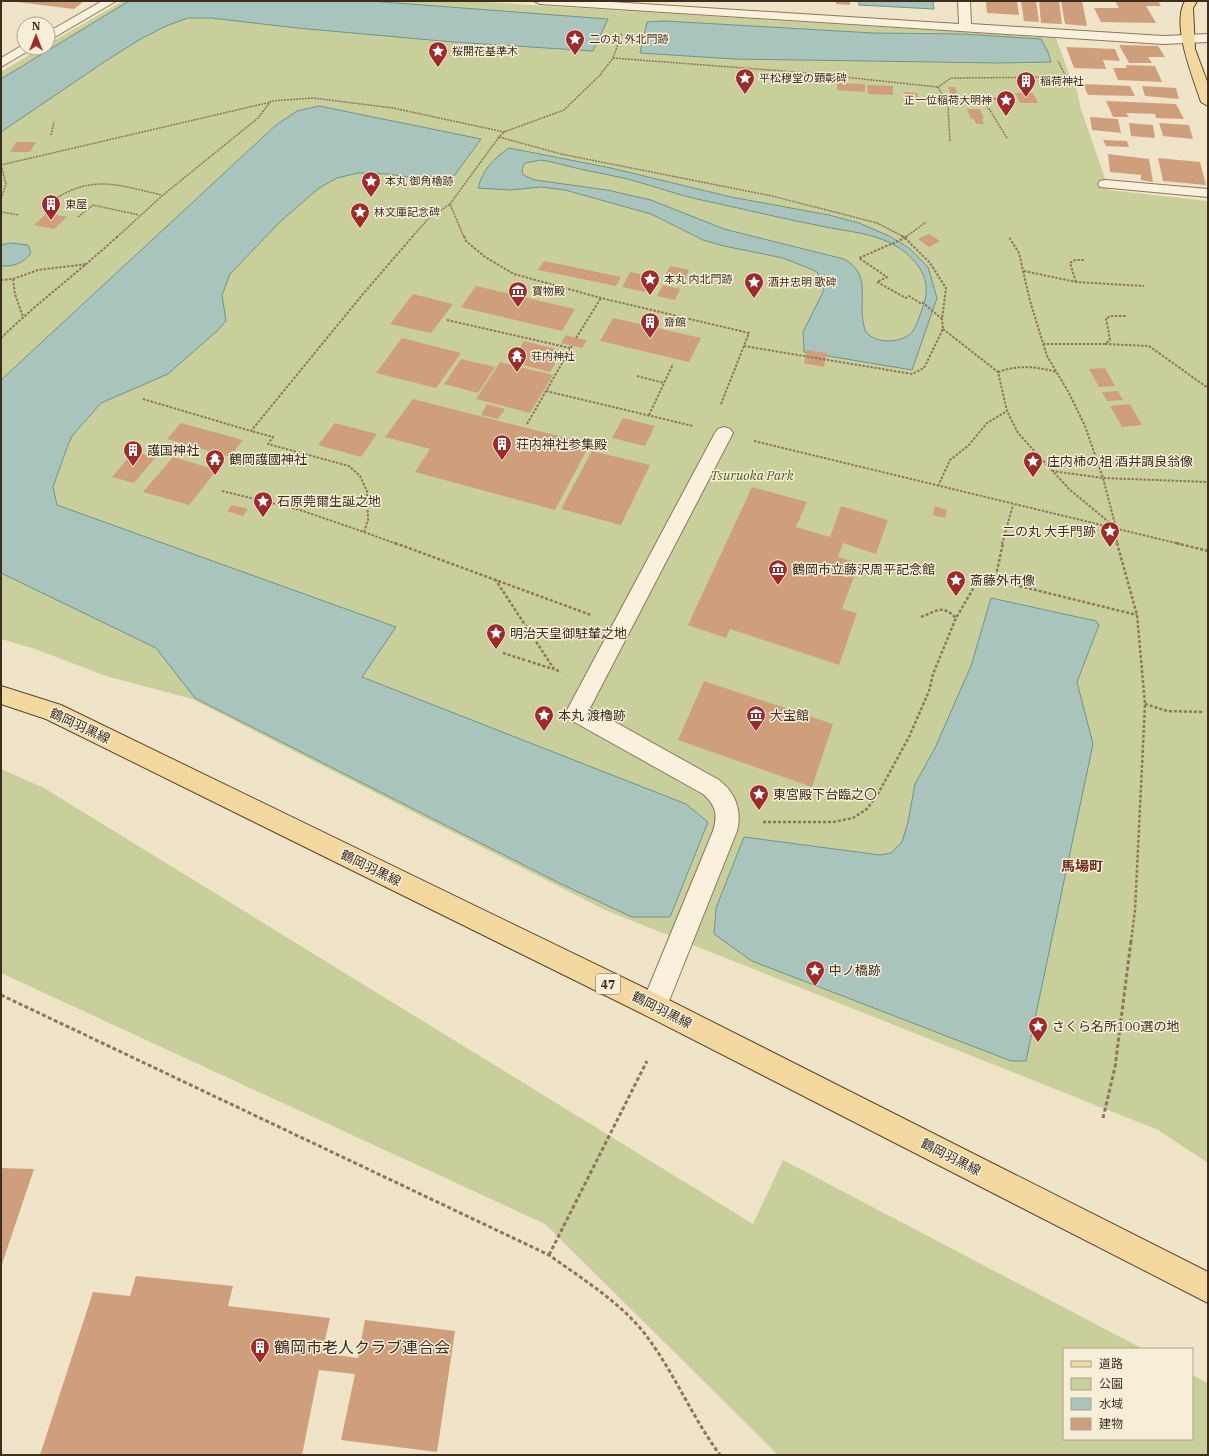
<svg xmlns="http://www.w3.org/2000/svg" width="1209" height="1456" font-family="'IBM Plex Serif','Noto Sans JP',serif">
  <rect width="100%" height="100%" fill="#f0e4c8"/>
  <path fill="#c9cf9b" d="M 123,1 L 470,1 L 1056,38 L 1073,85 L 1076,87 L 1081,109 L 1109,190 L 1208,201 L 1208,1163 L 1158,1130 L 605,910 L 192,699 L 106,676 L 35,649 L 1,639 L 1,72 L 41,48 L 48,48 L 48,44 Z
    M 1,769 L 44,788 L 753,1224 L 783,1160 L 1143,1349 L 1064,1349 L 1064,1439 L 1192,1439 L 1192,1375 L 1208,1383 L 1208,1455 L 778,1455 L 545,1224 L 1,973 Z"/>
  <path fill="#a9c4bc" stroke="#6f938a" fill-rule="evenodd" d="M 129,1 L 370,1 L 608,19 L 593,51 L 453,42 L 297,28 L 211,18 L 188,18 L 166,26 L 139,40 L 104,62 L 1,132 L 1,79 Z
    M 859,1 L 933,1 L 934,9 L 859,5 Z
    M 665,21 L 873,33 L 962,34 L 1041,39 L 1048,52 L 1051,62 L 999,63 L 734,59 L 640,53 L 647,22 Z
    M 319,106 L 481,139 L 449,183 L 388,174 L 358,173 L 337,178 L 319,188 L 280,222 L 230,274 L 222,295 L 226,321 L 218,330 L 168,374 L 101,403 L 72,436 L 68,445 L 53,487 L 57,505 L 396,627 L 362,677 L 686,804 L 708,822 L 670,917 L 632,917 L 559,883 L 195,698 L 156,648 L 1,573 L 1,380 L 276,125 L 297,111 Z
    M 509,148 L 611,168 L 731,197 L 829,215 L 859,223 L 889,236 L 909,248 L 928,267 L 937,298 L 912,370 L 804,352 L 803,332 L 824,290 L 817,272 L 813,270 L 783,258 L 724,246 L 703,240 L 651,214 L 565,190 L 541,187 L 510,190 L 478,188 C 483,169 493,159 509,148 ZM 541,160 C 554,162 567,166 580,169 C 598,173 617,176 635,181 C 656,187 676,194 697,199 C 740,208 783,219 826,227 C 850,232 874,233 896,246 C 915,257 931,277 925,300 C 923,307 917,325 913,331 C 904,343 876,345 866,332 C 864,329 864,325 863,321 C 859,296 871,274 844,259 L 724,229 L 651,200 L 607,190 L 535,180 L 523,175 L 522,169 L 525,163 Z
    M 10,243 L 28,245 L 31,252 C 26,263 12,267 1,266 L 1,245 Z
    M 991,598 L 1096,621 L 1099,625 L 1077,682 L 1093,744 L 1026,1061 L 1011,1061 L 752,961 L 714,934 L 716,908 L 744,837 L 880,855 L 891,853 L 902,842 L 908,822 L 915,784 L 935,748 L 971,666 Z"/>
  <path fill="#cf9f7d" d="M 9,1 L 84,1 L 74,9 Z
    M 836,1 L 850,1 L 850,5 L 836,4 Z
    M 986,1 L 1017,1 L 1019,15 L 987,13 Z
    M 1021,1 L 1036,1 L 1039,22 L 1024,21 Z
    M 1039,1 L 1059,1 L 1062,24 L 1041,23 Z
    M 1061,1 L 1082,1 L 1087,26 L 1065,24 Z
    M 1115,1 L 1158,1 L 1161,6 L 1146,6 L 1156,23 L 1101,22 L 1094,8 L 1119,8 Z
    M 1119,45 L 1158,46 L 1165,57 L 1148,57 L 1152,63 L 1129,63 Z
    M 1066,47 L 1115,49 L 1120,61 L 1103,60 L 1106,69 L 1074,68 Z
    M 1126,65 L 1155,66 L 1162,82 L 1118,80 L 1113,68 L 1127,68 Z
    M 837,83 L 865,84 L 865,92 L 837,90 Z
    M 1083,84 L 1130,86 L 1135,96 L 1088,95 Z
    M 867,85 L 893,86 L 893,95 L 868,94 Z
    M 1142,86 L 1176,88 L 1179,99 L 1145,96 Z
    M 948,87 L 955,87 L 958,95 L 951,95 Z
    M 904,92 L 917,93 L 918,99 L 905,98 Z
    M 1015,93 L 1033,93 L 1038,103 L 1020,103 Z
    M 1106,101 L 1176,104 L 1184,119 L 1156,118 L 1155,114 L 1126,113 L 1129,117 L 1113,117 Z
    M 967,109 L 980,109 L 984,119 L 982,119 L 984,124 L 976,124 L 974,119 L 971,119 Z
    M 1090,117 L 1118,119 L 1121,133 L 1092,130 Z
    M 1129,123 L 1153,125 L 1155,138 L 1131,136 Z
    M 1159,123 L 1189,125 L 1193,139 L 1163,136 Z
    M 1103,140 L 1127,141 L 1129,147 L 1106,146 Z
    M 16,142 L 36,142 L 30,152 L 10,152 Z
    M 1108,154 L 1149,159 L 1153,182 L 1141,180 L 1141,175 L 1110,172 Z
    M 1158,158 L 1200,162 L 1206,185 L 1163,181 Z
    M 47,213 L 67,217 L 54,229 L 34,225 Z
    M 929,234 L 940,241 L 929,247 L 918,239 Z
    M 544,261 L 621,277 L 616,286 L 538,270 Z
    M 670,266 L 689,270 L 685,280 L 665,276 Z
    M 630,272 L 658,278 L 650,293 L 622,287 Z
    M 663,285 L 680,289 L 675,300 L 657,296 Z
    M 476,286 L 575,309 L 562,331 L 461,307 Z
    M 413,294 L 453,304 L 431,333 L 390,324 Z
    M 613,318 L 701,338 L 689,362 L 600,341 Z
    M 566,335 L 576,338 L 587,340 L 582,348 L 561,343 Z
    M 402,338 L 461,353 L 436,388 L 376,373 Z
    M 524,341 L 563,351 L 550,372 L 511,362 Z
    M 807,350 L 827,353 L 824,367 L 804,363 Z
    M 461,359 L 495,367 L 478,393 L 444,384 Z
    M 500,362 L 553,375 L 530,413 L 476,399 Z
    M 1105,368 L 1115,386 L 1099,387 L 1089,369 Z
    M 1118,391 L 1123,400 L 1107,401 L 1102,392 Z
    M 413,399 L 590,444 L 555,510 L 415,472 L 430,449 L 385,437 Z
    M 487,404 L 505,409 L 498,419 L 481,415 Z
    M 1130,404 L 1142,425 L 1122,427 L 1110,406 Z
    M 623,418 L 655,426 L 645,446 L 612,438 Z
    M 181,423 L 243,440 L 230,457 L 167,439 Z
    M 335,423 L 377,434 L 361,457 L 318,445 Z
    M 134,451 L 155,458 L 134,483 L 112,477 Z
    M 592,451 L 650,465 L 621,525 L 561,509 Z
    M 173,457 L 217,470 L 189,505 L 143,492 Z
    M 752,487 L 807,502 L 796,527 L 830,537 L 841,506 L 888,520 L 876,554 L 843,543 L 838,557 L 859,563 L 842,609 L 857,613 L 839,665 L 730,629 L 726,638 L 688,625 Z
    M 232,505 L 248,509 L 243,516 L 227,511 Z
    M 935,506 L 947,510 L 945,518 L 933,515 Z
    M 704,681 L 833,724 L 812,787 L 678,740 Z
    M 1,1168 L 34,1169 L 1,1267 Z
    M 136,1276 L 233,1286 L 228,1306 L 330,1318 L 322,1353 L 358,1358 L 365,1320 L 455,1331 L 437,1452 L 341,1440 L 355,1374 L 319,1370 L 302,1455 L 40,1455 L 93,1292 L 130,1296 Z"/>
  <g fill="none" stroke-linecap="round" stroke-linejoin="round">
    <g stroke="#8d765c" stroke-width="2">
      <path id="minor" d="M 102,1 L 116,1 L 48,41 L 48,32 Z
        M 534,1 L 596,1 L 959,24 L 958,1 L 970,1 L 971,24 L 1163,36 L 1208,34 L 1208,42 L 1163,44 L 540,4 Z
        M 23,45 L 24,48 L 33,48 L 1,67 L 1,58 Z
        M 1105,180 L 1208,189 L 1208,197 L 1100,187 L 1098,184 L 1100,181 Z
        M 724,427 L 730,429 L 733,433 L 590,708 L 719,780 C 736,793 742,811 737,831 L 667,1006 L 663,1015 L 654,1019 L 645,1015 L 641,1006 L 713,831 C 718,815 716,805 703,794 L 569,719 L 566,712 L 715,433 L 718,429 Z"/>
    </g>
    <g stroke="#5b4430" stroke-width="2">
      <path id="major" d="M 1185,1 L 1197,1 L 1193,8 L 1195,49 L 1208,84 L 1208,106 L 1201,102 C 1193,77 1171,25 1185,1 Z
        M 1,686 L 61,705 L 663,997 L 1208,1272 L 1208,1303 L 645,1015 L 46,719 L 1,704 Z"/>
    </g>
    <path stroke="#8d765c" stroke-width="1.5" stroke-dasharray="2 1" stroke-linecap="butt" d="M 613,58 L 796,72 L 938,87 L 951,78 L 1066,77 L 1058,61
      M 938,87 L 948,107 L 950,142
      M 51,135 L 54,122
      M 499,137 L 561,154 L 772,196 L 877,223 L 904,237
      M 1007,138 L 983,99 L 1014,98
      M 1,165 L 271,102
      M 1,165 L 6,184 L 1,199
      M 45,206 C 89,173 113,184 162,195
      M 1,212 L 19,215
      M 78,217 L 93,205 L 139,215
      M 117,237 L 163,195 L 258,118 L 271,101 L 313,98 L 393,108 L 504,132
      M 412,237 L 428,219 L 450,204
      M 464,237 L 450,204 L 499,137 L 504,132 L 564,110 L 600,75 L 613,58 L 622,33
      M 906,237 L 926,222"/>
    <path stroke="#8d765c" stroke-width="2" stroke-dasharray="2.5 1.5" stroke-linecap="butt" d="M 464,236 L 466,241 L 485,257 L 514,274 L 601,298 L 749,333 L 721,404
      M 902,236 L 905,238 L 907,236
      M 905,238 L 930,263 L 946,288 L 942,319 L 922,302 L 920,303 L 909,296 L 906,298 L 877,282 L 887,277 L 859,258 Z
      M 1024,271 L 1076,282 L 1144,286
      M 13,279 L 38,270 L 87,264
      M 1,280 L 13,279 L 15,294 L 23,317
      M 1076,282 L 1070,263 L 1075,260 L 1084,260
      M 447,320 L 570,348
      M 943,329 L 998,372 L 1007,411 L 1018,433 L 1069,489 L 1116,528 L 1103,478 L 1085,426 L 1069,393 L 1047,356 L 1030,301 L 1019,253 L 1009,237
      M 1,338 C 38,302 80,271 118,236
      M 576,338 L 601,298
      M 1043,344 L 1105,344 L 1110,340 L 1106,318 L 1112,316 L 1127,316
      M 1105,344 L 1149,346 L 1208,388
      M 744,346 L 912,374 L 924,368 L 943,329 L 942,319
      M 998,372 C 1018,365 1036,366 1056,372
      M 637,376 L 664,383
      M 546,391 L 693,426
      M 143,399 L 251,431 L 363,294 L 413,236
      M 649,415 L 673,364
      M 527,424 L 572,346
      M 754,441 L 1180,544
      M 1052,471 L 1103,478 L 1208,482
      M 938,486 L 950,460 L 968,446 L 987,423 L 1007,411
      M 222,491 L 300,510 L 364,532 L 368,520 L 367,491 L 360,476 L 349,466 L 268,444 L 273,437 L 251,431
      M 1116,528 L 1117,544
      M 364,532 L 397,544
      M 1002,544 L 1013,505"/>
    <path stroke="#8d765c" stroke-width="2.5" stroke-dasharray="3 2" stroke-linecap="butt" d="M 395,543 L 591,615
      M 1117,543 L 1137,615 L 1145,704 L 1135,910 L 1131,942
      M 1176,543 L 1208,551
      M 495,579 L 554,669 L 561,672
      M 995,580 L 1137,615
      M 921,617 C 937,611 942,604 956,618
      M 503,653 L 525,660
      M 528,661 L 553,669
      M 1145,704 L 1167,711 L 1204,712
      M 763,822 L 833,822 L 853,818 L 867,809 L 879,792 L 909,737 L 929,691 L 933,674 L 956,618 L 980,577 L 995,580 L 1003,543"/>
    <path stroke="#8d765c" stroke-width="3" stroke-dasharray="4 2.5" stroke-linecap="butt" d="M 1,995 L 549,1255 C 582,1279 619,1301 645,1334 C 674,1372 692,1417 720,1455
      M 1103,1118 L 1115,1067 L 1131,941
      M 549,1255 L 647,1061"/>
    <use href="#minor" fill="#faf1dc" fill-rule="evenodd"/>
    <use href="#major" fill="#f3d9a0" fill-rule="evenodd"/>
  </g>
  <defs>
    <g id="sight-pin" transform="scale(1)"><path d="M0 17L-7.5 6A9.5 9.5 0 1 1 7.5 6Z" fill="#9e2a2b" stroke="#f7eed8"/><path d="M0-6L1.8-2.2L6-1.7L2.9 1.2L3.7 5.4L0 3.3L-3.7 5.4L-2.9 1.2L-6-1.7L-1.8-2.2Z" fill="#fff"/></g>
    <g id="building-pin" transform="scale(1)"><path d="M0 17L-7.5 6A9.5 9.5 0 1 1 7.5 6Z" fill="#9e2a2b" stroke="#f7eed8"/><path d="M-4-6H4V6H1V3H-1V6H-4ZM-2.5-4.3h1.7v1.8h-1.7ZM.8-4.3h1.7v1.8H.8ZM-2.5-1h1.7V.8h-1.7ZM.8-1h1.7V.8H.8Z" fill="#fff"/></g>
    <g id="museum-pin" transform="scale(1)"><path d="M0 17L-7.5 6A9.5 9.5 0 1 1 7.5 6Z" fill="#9e2a2b" stroke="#f7eed8"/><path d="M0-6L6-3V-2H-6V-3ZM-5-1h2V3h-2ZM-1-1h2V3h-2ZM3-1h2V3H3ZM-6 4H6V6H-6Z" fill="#fff"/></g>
    <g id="temple-pin" transform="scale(1)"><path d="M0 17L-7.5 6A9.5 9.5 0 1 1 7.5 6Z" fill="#9e2a2b" stroke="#f7eed8"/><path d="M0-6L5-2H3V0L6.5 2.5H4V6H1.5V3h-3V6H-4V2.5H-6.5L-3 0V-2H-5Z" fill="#fff"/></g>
  </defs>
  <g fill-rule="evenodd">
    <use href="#sight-pin" x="575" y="39"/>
    <use href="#sight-pin" x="438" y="51"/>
    <use href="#sight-pin" x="745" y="78"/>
    <use href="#building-pin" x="1026" y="81"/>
    <use href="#sight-pin" x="1006" y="100"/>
    <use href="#sight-pin" x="371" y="181"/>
    <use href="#building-pin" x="51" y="204"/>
    <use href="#sight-pin" x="360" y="212"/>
    <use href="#sight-pin" x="650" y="279"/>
    <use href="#sight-pin" x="754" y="282"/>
    <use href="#museum-pin" x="518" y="291"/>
    <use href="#building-pin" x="650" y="322"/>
    <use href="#temple-pin" x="517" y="356"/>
    <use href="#building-pin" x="502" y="444"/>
    <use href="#building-pin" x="133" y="450"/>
    <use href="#temple-pin" x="215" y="459"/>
    <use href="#sight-pin" x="1033" y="461"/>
    <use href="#sight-pin" x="263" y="501"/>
    <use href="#sight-pin" x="1110" y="531"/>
    <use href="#museum-pin" x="778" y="569"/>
    <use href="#sight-pin" x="956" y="580"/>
    <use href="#sight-pin" x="496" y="633"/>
    <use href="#sight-pin" x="544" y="715"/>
    <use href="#museum-pin" x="756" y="715"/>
    <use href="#sight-pin" x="759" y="794"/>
    <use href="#sight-pin" x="815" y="970"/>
    <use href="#sight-pin" x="1038" y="1026"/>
    <use href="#building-pin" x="260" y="1347"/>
  </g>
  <g text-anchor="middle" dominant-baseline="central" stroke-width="3" stroke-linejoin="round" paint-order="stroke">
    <g font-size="11" fill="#3d2e20" stroke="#f7eed8" text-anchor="start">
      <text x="589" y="39">二の丸 外北門跡</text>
      <text x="452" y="51">桜開花基準木</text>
      <text x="759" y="78">平松穆堂の顕彰碑</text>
      <text x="1040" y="81">稲荷神社</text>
      <text x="992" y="100" text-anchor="end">正一位稲荷大明神</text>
      <text x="385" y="181">本丸 御角櫓跡</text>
      <text x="65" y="204">東屋</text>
      <text x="374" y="212">林文庫記念碑</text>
      <text x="664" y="279">本丸 内北門跡</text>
      <text x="768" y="282">酒井忠明 歌碑</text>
      <text x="532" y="291">寶物殿</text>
      <text x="664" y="322">齋館</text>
      <text x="531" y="356">荘内神社</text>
    </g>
    <rect fill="#f7eed8" stroke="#756857" stroke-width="1" x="596" y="974" width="24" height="20" rx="3"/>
    <g font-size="12" font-weight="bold" fill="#3d2e20">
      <text x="608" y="984">47</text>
    </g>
    <g font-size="13" fill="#3d2e20" stroke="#f7eed8" text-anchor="start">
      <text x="516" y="444">荘内神社参集殿</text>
      <text x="147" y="450">護国神社</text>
      <text x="229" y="459">鶴岡護國神社</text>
      <text x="1047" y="461">庄内柿の祖 酒井調良翁像</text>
      <text x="277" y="501">石原莞爾生誕之地</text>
      <text x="1096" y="531" text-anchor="end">二の丸 大手門跡</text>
      <text x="792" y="569">鶴岡市立藤沢周平記念館</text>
      <text x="970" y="580">斎藤外市像</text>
      <text x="510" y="633">明治天皇御駐輦之地</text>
      <text x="558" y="715">本丸 渡櫓跡</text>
      <text x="770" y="715">大宝館</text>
      <text x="773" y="794">東宮殿下台臨之〇</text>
      <text x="829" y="970">中ノ橋跡</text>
      <text x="1052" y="1026">さくら名所100選の地</text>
    </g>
    <g font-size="13" font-style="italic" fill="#4d5a26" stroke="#f7eed8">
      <text x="752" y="475">Tsuruoka Park</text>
    </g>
    <g font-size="13" fill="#3d2e20" stroke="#f7eed8">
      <text transform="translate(80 726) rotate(25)">鶴岡羽黒線</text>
      <text transform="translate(371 868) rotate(26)">鶴岡羽黒線</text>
      <text transform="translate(662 1010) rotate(27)">鶴岡羽黒線</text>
      <text transform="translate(951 1157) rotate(27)">鶴岡羽黒線</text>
    </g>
    <g font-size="14" font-weight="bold" fill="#6b2e1e" stroke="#f7eed8">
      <text x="1082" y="866">馬場町</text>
    </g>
    <g font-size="16" fill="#3d2e20" stroke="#f7eed8" text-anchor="start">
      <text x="274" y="1347">鶴岡市老人クラブ連合会</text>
    </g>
  </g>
  <rect width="1209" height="1456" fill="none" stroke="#3d2e20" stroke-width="4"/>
  <rect x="1063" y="1348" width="130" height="92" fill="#f7eed8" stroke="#ada18e"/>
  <rect x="1071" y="1361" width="20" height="6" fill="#f3d9a0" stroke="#ada18e"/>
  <text x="1099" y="1368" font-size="12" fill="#3d2e20">道路</text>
  <rect x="1071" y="1378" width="20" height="12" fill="#c9cf9b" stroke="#ada18e"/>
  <text x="1099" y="1388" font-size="12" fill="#3d2e20">公園</text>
  <rect x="1071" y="1398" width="20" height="12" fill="#a9c4bc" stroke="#ada18e"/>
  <text x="1099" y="1408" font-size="12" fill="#3d2e20">水域</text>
  <rect x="1071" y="1418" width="20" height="12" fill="#cf9f7d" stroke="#ada18e"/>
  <text x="1099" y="1428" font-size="12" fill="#3d2e20">建物</text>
  <g transform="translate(36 36)"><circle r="19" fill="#f7eed8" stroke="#ada18e"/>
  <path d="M0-3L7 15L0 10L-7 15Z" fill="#9e2a2b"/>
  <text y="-6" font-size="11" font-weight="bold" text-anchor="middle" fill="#3d2e20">N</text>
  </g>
</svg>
